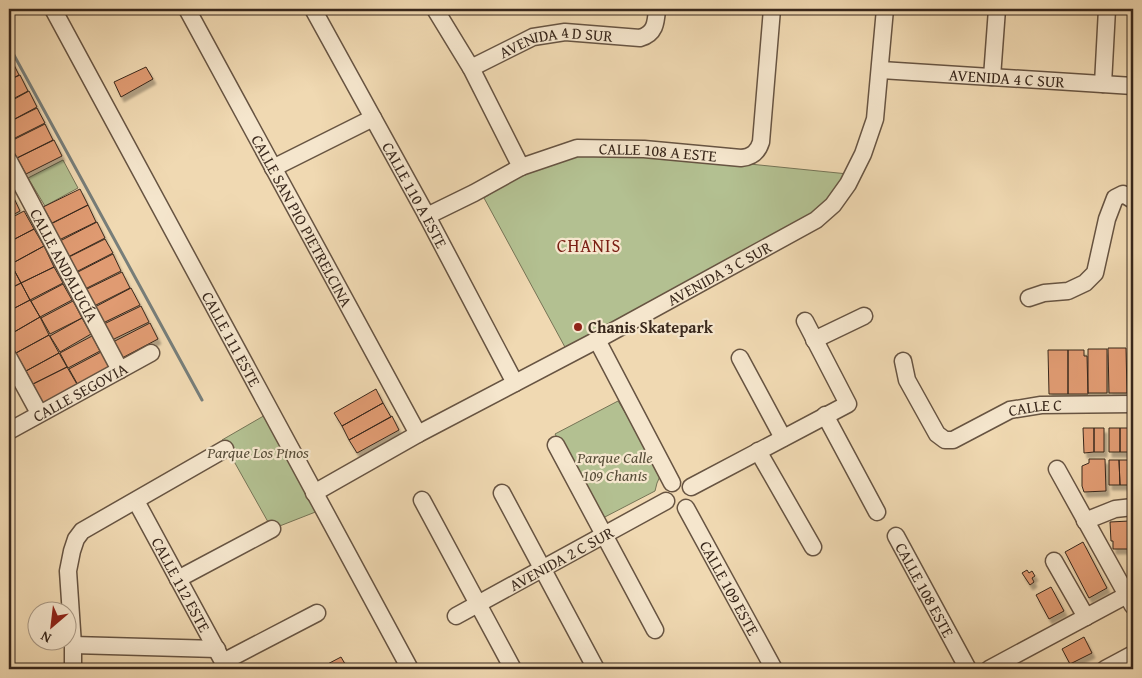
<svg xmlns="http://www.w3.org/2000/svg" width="1142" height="678" font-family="'Gentium Book Plus',serif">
  <defs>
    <filter id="shadow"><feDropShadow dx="3" dy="5" stdDeviation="1" flood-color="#0004"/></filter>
  </defs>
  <rect width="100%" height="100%" fill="#f0d9b2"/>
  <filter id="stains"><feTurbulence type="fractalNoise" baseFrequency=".004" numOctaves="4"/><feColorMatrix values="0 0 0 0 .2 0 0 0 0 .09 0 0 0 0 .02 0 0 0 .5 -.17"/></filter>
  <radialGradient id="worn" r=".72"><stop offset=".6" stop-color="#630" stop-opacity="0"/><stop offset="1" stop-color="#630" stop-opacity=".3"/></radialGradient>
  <path fill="#b3c091" stroke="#767456" d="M 576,153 L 651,154 L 848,174 L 814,217 L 566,349 L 484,198 L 527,171 Z
    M 63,160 L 78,188 L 45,206 L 28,178 Z
    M 618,401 L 662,472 L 657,483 L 655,491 L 601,519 L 555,434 Z
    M 267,414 L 318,511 L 272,529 L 222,440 Z"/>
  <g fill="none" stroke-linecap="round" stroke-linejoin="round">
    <path stroke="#777e7a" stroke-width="3" d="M 9,46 L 202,400"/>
  </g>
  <path fill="#e09b72" stroke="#39281c" filter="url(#shadow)" d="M 11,59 L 19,75 L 9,80 L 9,60 Z
    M 146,67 L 153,79 L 121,97 L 114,82 Z
    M 20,75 L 28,91 L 9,101 L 9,80 Z
    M 29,91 L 37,107 L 9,122 L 9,102 Z
    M 37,108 L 45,123 L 9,141 L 9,122 Z
    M 45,124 L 53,140 L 17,158 L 9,142 Z
    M 54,140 L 62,156 L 26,174 L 17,158 Z
    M 80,189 L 88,205 L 52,223 L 43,207 Z
    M 13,196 L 20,211 L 9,217 L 9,198 Z
    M 88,205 L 96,222 L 59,240 L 51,224 Z
    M 24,211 L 34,229 L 9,242 L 9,219 Z
    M 97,222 L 105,238 L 68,257 L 60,241 Z
    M 34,229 L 44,246 L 11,264 L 9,259 L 9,242 Z
    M 105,239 L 113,253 L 76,272 L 69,257 Z
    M 44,246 L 54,267 L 21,283 L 11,264 Z
    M 113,254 L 121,271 L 85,289 L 76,273 Z
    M 11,264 L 21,283 L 9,289 L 9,265 Z
    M 54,267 L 63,283 L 30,300 L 21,283 Z
    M 122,272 L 130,288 L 94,306 L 85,290 Z
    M 21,283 L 30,300 L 9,311 L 9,289 Z
    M 63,284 L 72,300 L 40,317 L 31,301 Z
    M 131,288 L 140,305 L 103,323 L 95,307 Z
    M 30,300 L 40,317 L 9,335 L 9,311 Z
    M 73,301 L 82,318 L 50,334 L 41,318 Z
    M 141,306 L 149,322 L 112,340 L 104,324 Z
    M 40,317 L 49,335 L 16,353 L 9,340 L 9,335 Z
    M 82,318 L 91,334 L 60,352 L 50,336 Z
    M 150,323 L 158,339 L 122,358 L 113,342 Z
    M 49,335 L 59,353 L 26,371 L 16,353 Z
    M 92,336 L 100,351 L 68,368 L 60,353 Z
    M 1108,348 L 1126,348 L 1127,393 L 1109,393 Z
    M 1088,349 L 1107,349 L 1107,393 L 1088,393 Z
    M 1048,350 L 1068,350 L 1068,394 L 1049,394 Z
    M 1068,350 L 1084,350 L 1084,356 L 1087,356 L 1088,394 L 1068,394 Z
    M 101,352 L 110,368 L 78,385 L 69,369 Z
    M 59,353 L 67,367 L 33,384 L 26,371 Z
    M 1129,358 L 1133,358 L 1133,393 L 1129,393 Z
    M 67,367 L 78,386 L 43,403 L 33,384 Z
    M 376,389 L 383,403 L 342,426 L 334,413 Z
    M 383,403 L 391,417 L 349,440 L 342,426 Z
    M 392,416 L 399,430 L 357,453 L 349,440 Z
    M 1083,428 L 1094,428 L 1094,452 L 1084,453 Z
    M 1094,428 L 1104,428 L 1104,452 L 1094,452 Z
    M 1109,428 L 1120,428 L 1120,452 L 1109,452 Z
    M 1120,428 L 1130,428 L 1130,452 L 1120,452 Z
    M 1089,459 L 1105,459 L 1106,491 L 1084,492 L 1082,486 L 1082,466 L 1089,463 Z
    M 1109,460 L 1119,460 L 1120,485 L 1109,485 Z
    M 1119,460 L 1130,460 L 1130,485 L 1120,485 Z
    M 1130,520 L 1133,520 L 1133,556 L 1131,556 Z
    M 1129,521 L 1129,549 L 1113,549 L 1113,541 L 1111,541 L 1110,522 Z
    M 1083,542 L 1107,588 L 1089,598 L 1065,552 Z
    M 1027,570 L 1029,573 L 1032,571 L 1035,576 L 1032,578 L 1034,582 L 1030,585 L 1022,573 Z
    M 1051,587 L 1064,611 L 1049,619 L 1036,595 Z
    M 1084,637 L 1092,653 L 1070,664 L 1062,649 Z
    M 341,657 L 348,669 L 318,669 Z"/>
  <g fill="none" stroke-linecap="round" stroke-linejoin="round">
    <g stroke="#675442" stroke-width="19">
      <g id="minor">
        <path id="s1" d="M 53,9 L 410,669"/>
        <path id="s2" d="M 187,9 L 418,434"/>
        <path id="s3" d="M 313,9 L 427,216 L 515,383"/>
        <path d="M 435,9 L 471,68 L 521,167"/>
        <path id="s4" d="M 471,68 L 533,37 L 565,32 L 640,38 C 655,34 656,23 657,9"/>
        <path id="s5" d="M 881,70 L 1133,86"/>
        <path d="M 992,77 L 997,9"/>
        <path d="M 1103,84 L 1107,9"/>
        <path id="s6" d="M 9,161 L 120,370"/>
        <path d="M 273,168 L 373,118"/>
        <path id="s7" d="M 427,216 L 474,193 L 521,167 L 577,148 L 644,149 L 741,158 C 752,157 758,152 761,142 L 772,9"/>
        <path d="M 1029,298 L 1044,293 L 1068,291 L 1085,283 L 1095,273 L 1107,219 L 1115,198 L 1123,194 L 1133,200"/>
        <path d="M 597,340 L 672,483"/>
        <path d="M 814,340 L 864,316"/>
        <path d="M 9,358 L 39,413"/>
        <path d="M 740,358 L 783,438"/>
        <path id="s8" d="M 903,361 L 907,380 L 937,434 L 945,440 L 953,440 L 1010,410 L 1041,405 L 1133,404"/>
        <path d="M 825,415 L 877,512"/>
        <path id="s9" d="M 9,431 L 151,353"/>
        <path d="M 556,445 L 655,630"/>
        <path d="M 758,451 L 813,547"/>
        <path d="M 1057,469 L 1133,606"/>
        <path d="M 691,487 L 848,404 L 805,321"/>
        <path id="s10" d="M 314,493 L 418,434 L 597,340 L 816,220 L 833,205 L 848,184 L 863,154 L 875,119 L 885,9"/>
        <path d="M 502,493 L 595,667"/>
        <path d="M 422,500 L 513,669"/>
        <path id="s11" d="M 136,501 L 227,669"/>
        <path id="s12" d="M 686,508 L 774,669"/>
        <path d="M 1085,521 L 1115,509 L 1133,507"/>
        <path id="s13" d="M 896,536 L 968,669"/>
        <path d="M 1054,561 L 1086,617"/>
        <path d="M 178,579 L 272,529"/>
        <path id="s14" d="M 456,616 L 666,501"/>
        <path d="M 73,645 L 217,649"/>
        <path d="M 223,662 L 317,613"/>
        <path d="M 73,668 L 73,645 L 68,571 L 72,551 L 76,539 L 82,531 L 225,449"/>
        <path d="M 989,669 L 1127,595"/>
        <path d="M 1105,669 L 1133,654"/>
      </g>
    </g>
    <use href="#minor" stroke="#f5e6cd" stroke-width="16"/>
  </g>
  <circle fill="#8f2418" stroke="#f5e6cd" stroke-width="2" cx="578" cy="327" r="5"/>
  <g text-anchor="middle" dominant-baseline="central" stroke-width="4.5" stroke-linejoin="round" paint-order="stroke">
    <g font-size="16" fill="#39281c" stroke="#f5e6cd">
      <text stroke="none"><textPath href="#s4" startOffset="91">AVENIDA 4 D SUR</textPath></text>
      <text stroke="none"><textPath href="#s5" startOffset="126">AVENIDA 4 C SUR</textPath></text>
      <text stroke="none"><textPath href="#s7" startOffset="246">CALLE 108 A ESTE</textPath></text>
      <text stroke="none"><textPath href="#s3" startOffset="212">CALLE 110 A ESTE</textPath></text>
      <text stroke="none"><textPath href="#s2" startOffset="241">CALLE SAN PIO PIETRELCINA</textPath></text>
      <text stroke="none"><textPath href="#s6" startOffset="118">CALLE ANDALUCÍA</textPath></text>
      <text stroke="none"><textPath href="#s10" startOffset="461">AVENIDA 3 C SUR</textPath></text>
      <text stroke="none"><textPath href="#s1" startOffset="375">CALLE 111 ESTE</textPath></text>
      <text stroke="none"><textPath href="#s9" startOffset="81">CALLE SEGOVIA</textPath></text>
      <text stroke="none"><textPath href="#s8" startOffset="189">CALLE C</textPath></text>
      <text stroke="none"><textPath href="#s14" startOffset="120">AVENIDA 2 C SUR</textPath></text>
      <text stroke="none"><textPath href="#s11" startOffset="95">CALLE 112 ESTE</textPath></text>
      <text stroke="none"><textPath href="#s12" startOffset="91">CALLE 109 ESTE</textPath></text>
      <text stroke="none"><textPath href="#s13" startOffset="61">CALLE 108 ESTE</textPath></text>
    </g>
    <g font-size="16" font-weight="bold" fill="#39281c" stroke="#f5e6cd" text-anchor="start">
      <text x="588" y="327">Chanis Skatepark</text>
    </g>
    <g font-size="16" font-style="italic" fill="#584e39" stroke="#f5e6cd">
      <text x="258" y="452">Parque Los Pinos</text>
      <text x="615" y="457">Parque Calle<tspan x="615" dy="18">109 Chanis</tspan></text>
    </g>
    <g font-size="18" letter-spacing="1" fill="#7a1f14" stroke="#f5e6cd">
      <text x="589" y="245">CHANIS</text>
    </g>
  </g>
  <rect width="1142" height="678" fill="none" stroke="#f0d9b2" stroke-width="30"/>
  <rect x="10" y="10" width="1122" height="658" fill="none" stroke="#39281c" stroke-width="2.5"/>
  <rect x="15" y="15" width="1112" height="648" fill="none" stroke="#39281c"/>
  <g transform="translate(52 626) rotate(208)"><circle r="24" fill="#f5e6cd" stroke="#aa9a86"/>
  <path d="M0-4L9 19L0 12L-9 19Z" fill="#8f2418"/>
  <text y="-8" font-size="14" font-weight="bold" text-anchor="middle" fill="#39281c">N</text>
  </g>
  <rect width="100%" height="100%" filter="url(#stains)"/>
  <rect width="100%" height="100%" fill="url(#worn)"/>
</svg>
